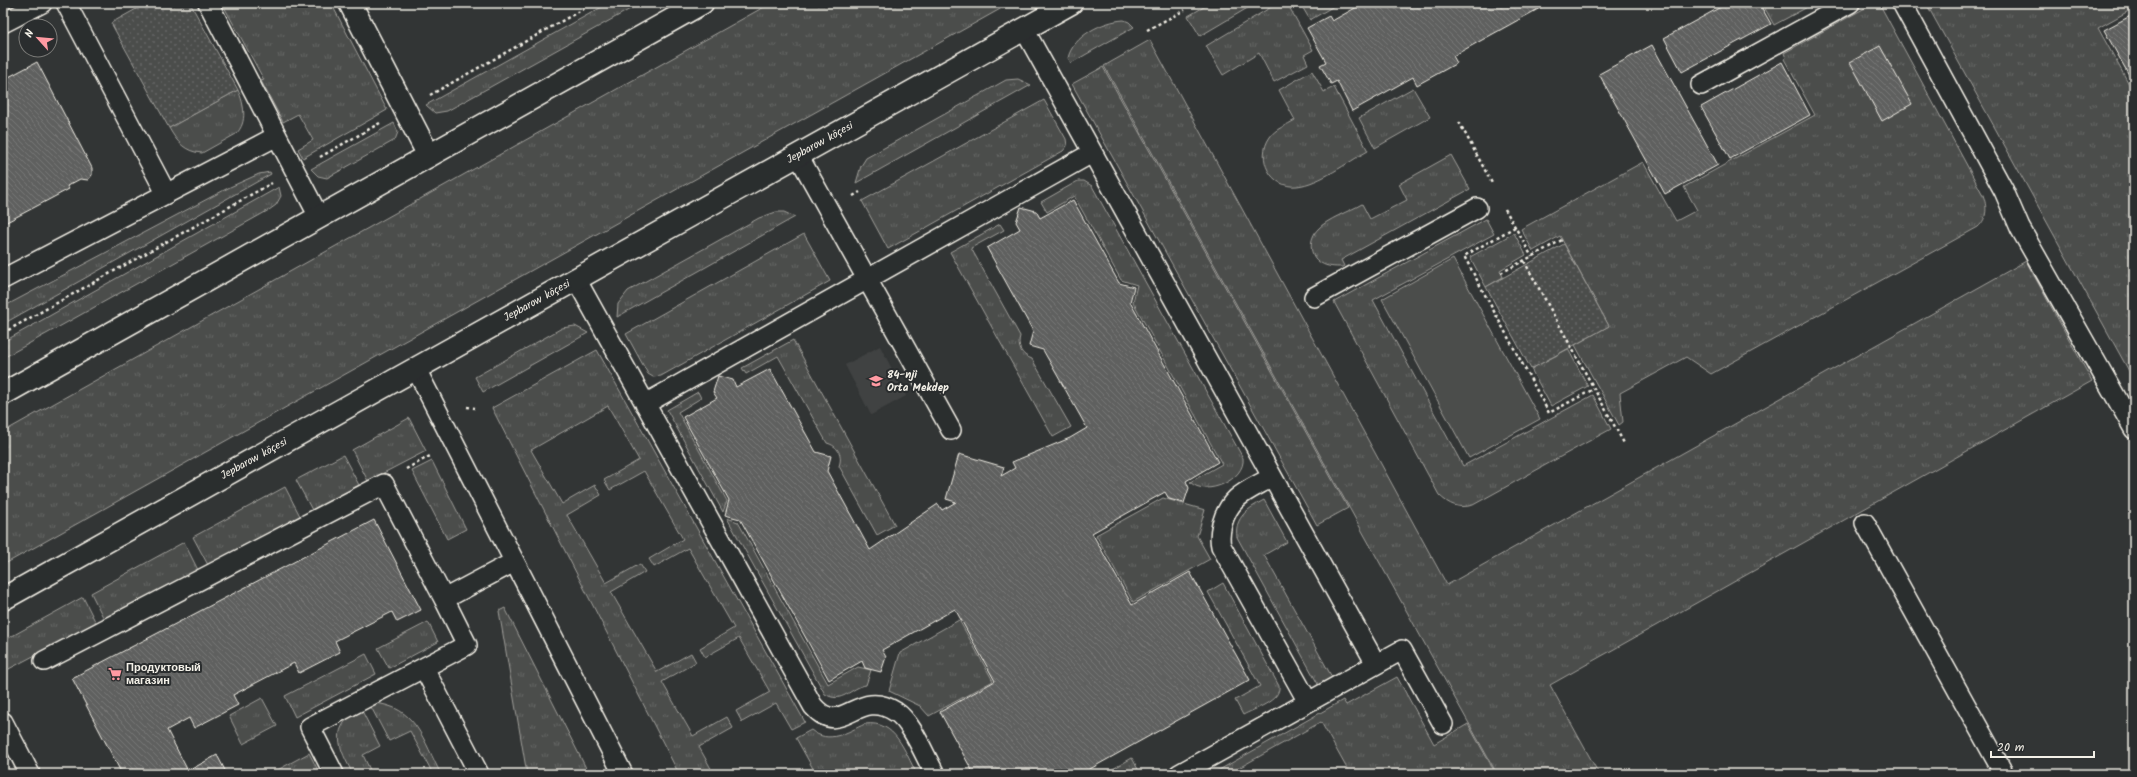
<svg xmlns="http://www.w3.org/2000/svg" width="2137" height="777" font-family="Kalam,sans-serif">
  <defs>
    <pattern id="grass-tufts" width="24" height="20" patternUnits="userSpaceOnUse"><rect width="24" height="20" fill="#4b4d4c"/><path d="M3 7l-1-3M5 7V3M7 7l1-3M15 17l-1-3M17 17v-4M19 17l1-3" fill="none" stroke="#666766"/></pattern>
    <pattern id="park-dots" width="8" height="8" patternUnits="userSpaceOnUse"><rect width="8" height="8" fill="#4b4d4c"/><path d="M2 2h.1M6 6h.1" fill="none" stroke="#666766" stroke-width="1.8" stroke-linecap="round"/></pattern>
    <pattern id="building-back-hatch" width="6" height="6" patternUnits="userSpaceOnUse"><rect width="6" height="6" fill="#5f605f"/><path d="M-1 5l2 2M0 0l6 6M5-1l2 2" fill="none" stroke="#777776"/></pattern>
  </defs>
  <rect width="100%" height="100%" fill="#323535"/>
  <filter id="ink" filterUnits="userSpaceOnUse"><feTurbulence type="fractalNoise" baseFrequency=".025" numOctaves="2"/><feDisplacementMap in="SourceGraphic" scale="8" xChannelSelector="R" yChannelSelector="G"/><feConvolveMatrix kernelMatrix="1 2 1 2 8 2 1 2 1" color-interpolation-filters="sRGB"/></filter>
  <g filter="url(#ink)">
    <path fill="#404242" d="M 880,346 L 906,396 L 871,415 L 845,365 Z"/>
    <path fill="url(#grass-tufts)" stroke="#a09f9a" d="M 222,3 L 331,3 L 387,110 L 303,158 L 298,149 L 313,140 L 298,114 L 283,122 L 261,81 L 264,80 Z
      M 609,3 L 641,3 L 447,111 L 435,113 L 426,105 Z
      M 771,3 L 1011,3 L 3,565 L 3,432 Z
      M 1211,3 L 1256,3 L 1200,36 L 1188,16 Z
      M 1278,3 L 1287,3 L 1313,50 L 1304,55 L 1308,64 L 1274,82 L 1259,53 L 1223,75 L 1206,46 Z
      M 1300,3 L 1339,3 L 1310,20 Z
      M 1762,3 L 1815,3 L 1774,25 Z
      M 1874,3 L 1879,3 L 1983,195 C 1987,206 1988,218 1978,227 L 1711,374 L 1686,357 L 1620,393 L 1623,422 L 1619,425 L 1575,345 L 1609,326 L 1560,236 L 1533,251 L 1521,229 L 1643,162 L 1676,221 L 1697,210 L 1684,187 L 1815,115 L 1784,59 L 1786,58 L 1784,53 Z
      M 1926,3 L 2132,3 L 2134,8 L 2098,28 L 2134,93 L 2134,380 Z
      M 1124,20 L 1129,22 L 1134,27 L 1071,63 L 1068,58 C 1073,36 1103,21 1124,20 Z
      M 1150,40 L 1447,585 L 2026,261 L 2092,381 L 1550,685 L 1599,774 L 1497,774 L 1104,66 Z
      M 1103,67 L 1348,508 L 1317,525 L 1072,84 Z
      M 1312,71 L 1324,92 L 1334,87 L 1368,151 C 1348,162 1319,184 1297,186 C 1271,189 1255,158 1270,137 C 1275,129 1287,125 1295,120 L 1279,90 Z
      M 1018,79 L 1031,85 L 856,183 L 861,166 L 866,158 L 1006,80 Z
      M 1413,88 L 1430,117 L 1375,148 L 1359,118 Z
      M 238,90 C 244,104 248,122 236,134 L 202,153 C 185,152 177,142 169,128 Z
      M 1044,100 L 1066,139 L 1067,146 L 1063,151 L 888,249 L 862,201 Z
      M 394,123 L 398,132 L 395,140 L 327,178 L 318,176 L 311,169 Z
      M 1451,155 L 1470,189 L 1341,260 L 1344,266 L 1342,267 C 1335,267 1327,267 1321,263 C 1308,256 1309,238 1318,229 C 1327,219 1350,211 1362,204 L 1370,219 L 1407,200 L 1399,184 Z
      M 270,172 L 271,174 L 3,324 L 3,307 L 230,187 L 259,174 Z
      M 1078,181 L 1084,181 L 1092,186 L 1243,458 C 1246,479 1206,498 1190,482 L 1222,464 L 1133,302 L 1137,285 L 1121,280 L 1074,196 L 1047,212 L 1041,202 Z
      M 279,187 L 281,196 L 276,205 L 269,210 L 3,358 L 3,342 Z
      M 776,212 L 784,212 L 795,217 L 617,317 L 618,304 L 628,291 L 759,218 Z
      M 1486,219 L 1494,234 L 1373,300 L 1463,466 L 1593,395 L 1611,429 L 1473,505 C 1459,509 1449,505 1439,495 L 1334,302 Z
      M 1000,224 L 1004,230 L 971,248 L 1020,336 C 1017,347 1021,355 1032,359 L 1071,427 L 1053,437 L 950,252 Z
      M 1514,233 L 1526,255 L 1500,270 L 1503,277 L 1486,287 L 1470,257 Z
      M 804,234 L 830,281 L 661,376 L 653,377 L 648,374 L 626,334 Z
      M 575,326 L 588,333 L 483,392 L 475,377 L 562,328 Z
      M 793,340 L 895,525 L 877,535 L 839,466 C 843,455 838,446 827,443 L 778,356 L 746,374 L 742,368 Z
      M 1568,349 L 1588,386 L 1551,406 L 1531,369 Z
      M 597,350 L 805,722 L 791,729 L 776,703 L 742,722 L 736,711 L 770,692 L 739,638 L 705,657 L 700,648 L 734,628 L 688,548 L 654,567 L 649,559 L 683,539 L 644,471 L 610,490 L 604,480 L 639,460 L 608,406 L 531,450 L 562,504 L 595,485 L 601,495 L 567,515 L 606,583 L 640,564 L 645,572 L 611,592 L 657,672 L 691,653 L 696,662 L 662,682 L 693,736 L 727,717 L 733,728 L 699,747 L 714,774 L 679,774 L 492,408 Z
      M 698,392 L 701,398 L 678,412 L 727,501 L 723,512 L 667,410 Z
      M 409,418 L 426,451 L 368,481 L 352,450 Z
      M 343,455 L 359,485 L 312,510 L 296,480 Z
      M 432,461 L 466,529 L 447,539 L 412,471 Z
      M 285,487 L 300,516 L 208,565 L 193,537 Z
      M 1163,498 L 1205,510 L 1197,536 L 1210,559 L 1133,602 L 1096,535 Z
      M 1264,500 L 1287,542 L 1264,555 L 1333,679 L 1319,686 L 1237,537 C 1234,517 1249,508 1264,500 Z
      M 727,518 L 738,522 L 828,684 L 858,667 L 871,670 L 866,685 C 851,687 842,705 825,694 Z
      M 184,542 L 198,570 L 104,619 L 91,593 Z
      M 1223,583 L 1279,686 C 1281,701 1254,709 1243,715 L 1235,700 L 1260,686 L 1208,592 Z
      M 83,597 L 96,623 L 5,671 L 3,641 Z
      M 505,608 L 589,774 L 527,774 L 499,611 Z
      M 959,620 L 993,681 L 929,716 L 920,706 L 889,691 L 900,653 Z
      M 428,622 L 438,642 L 389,668 L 378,648 Z
      M 366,654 L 376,674 L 295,717 L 285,696 Z
      M 1397,677 L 1434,744 L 1468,724 L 1496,774 L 1350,774 L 1321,722 L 1228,774 L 1212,774 L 1343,700 L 1346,705 Z
      M 262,698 L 277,726 L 243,744 L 229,716 Z
      M 373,703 C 417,706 423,741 441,774 L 424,774 L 431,770 L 410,731 L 389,741 L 370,705 Z
      M 361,709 L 380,746 L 363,755 L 372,774 L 353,774 C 339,748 328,727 361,709 Z
      M 865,724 C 896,720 904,751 917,774 L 816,774 L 796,738 L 811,730 C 829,745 847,732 865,724 Z
      M 309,753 L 320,774 L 270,774 Z
      M 1132,758 L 1140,773 L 1104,774 Z"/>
    <path fill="url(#park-dots)" stroke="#a09f9a" d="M 147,3 L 190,3 L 238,90 L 169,128 L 111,23 Z
      M 1564,244 L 1609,326 L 1531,369 L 1486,287 Z"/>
    <path fill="#4b4d4c" stroke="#a09f9a" d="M 1453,259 L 1540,419 L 1469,458 L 1382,299 Z"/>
    <path fill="url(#building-back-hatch)" stroke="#f4f1e8" d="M 1364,3 L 1549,3 L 1453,56 L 1457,63 L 1417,85 L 1413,77 L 1352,111 L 1337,81 L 1331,84 L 1320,65 L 1326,62 L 1307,28 L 1329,16 L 1332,21 Z
      M 1728,3 L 1759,3 L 1771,24 L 1682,72 L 1664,38 Z
      M 2134,14 L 2134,84 L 2104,30 Z
      M 1652,45 L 1718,165 L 1665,194 L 1599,74 Z
      M 1880,46 L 1912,104 L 1882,121 L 1850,62 Z
      M 37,62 L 92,168 L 92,175 L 88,180 L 80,179 L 67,186 L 69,189 L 3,224 L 3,80 Z
      M 1782,62 L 1810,115 L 1730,159 L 1701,107 Z
      M 1073,200 L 1119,283 L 1134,287 L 1130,302 L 1218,462 L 1186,481 L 1189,488 L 1184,503 L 1169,499 L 1165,492 L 1092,533 L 1132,605 L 1190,572 L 1250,680 L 1081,774 L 974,774 L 940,712 L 995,681 L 955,609 L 882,650 L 886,657 L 881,672 L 865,668 L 862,661 L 829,680 L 740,519 L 725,515 L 729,500 L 683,417 L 717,398 L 713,392 L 718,376 L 733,380 L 736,387 L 770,369 L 816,452 L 831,456 L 827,471 L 870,550 L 938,504 L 942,510 L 956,502 L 946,499 L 959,454 L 1004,467 L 1001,476 L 1015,468 L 1012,462 L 1070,438 L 1087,428 L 1043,350 L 1029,346 L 1033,331 L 987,248 L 1020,229 L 1016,222 L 1021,207 L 1036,211 L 1040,218 Z
      M 374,520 L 421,610 L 397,622 L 392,612 L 335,641 L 340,652 L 299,673 L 294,663 L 233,695 L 238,705 L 194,728 L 189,718 L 167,730 L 188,771 L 217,755 L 227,774 L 122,774 L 72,678 Z
      M 244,769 L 246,774 L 234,774 Z"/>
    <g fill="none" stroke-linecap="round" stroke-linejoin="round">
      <g stroke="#f4f1e8" stroke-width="22">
        <path id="lane" d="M 66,3 L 166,193
          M 208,3 L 319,217
          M 1902,3 L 2004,191 L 2020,228 L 2134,429
          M 3,23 L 42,3
          M 1024,29 L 1376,664
          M 1701,85 L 1850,3
          M 798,155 L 951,430
          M 3,279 L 277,136
          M 576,279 L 813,706 C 842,740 857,686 896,712 C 912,722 925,757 935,774
          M 1314,297 L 1477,208
          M 416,369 L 623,774
          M 645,404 L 1092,153
          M 1272,477 C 1248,491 1230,495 1222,524 C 1220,532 1219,538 1221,546 L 1308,702
          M 1865,523 L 2004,774
          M 44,661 L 384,484 L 444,599
          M 424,668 L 479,774
          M 3,722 L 30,774
          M 334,774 L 310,727 L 467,645 L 444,599 L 514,562
          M 1179,774 L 1402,650 L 1443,724"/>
      </g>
      <g stroke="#f4f1e8" stroke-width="25">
        <path id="street" d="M 350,3 L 429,156
          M 3,394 L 702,3
          M 3,599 L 1071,3"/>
      </g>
      <path stroke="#f4f1e8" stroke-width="2.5" stroke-dasharray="3 3" stroke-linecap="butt" d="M 1147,30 L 1185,10
        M 430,95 L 594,3
        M 1459,122 L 1493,185
        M 320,157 L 380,123
        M 853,196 L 860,192
        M 1505,209 L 1532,257
        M 1515,227 L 1464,256 L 1549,413 L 1594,389
        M 1524,261 L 1625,445
        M 1501,273 L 1562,240
        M 3,333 L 272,183
        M 467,407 L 475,408
        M 406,469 L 430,456"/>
      <use href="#lane" stroke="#2a2d2e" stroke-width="19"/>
      <use href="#street" stroke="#2a2d2e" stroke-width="22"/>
    </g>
  </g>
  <defs>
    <g id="school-bare" transform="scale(1.08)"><path d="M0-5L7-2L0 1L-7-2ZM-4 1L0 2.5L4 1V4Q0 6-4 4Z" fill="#ff9aa2" stroke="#2a2d2e" stroke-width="2.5" paint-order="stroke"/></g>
    <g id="supermarket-bare" transform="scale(1.08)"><path d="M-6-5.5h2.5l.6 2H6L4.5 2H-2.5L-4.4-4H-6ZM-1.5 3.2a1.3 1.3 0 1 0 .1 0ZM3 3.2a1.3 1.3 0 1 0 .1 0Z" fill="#ff9aa2" stroke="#2a2d2e" stroke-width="2.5" paint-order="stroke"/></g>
  </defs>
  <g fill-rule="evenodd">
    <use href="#school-bare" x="876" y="381"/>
    <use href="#supermarket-bare" x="115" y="674"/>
  </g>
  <g text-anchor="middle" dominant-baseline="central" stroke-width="4" stroke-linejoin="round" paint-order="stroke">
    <g font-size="11" fill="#f4f1e8" stroke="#2a2d2e">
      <text transform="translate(820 143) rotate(-29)">Jepbarow köçesi</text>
      <text transform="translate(537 301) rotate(-29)">Jepbarow köçesi</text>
      <text transform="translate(254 459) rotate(-29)">Jepbarow köçesi</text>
    </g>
    <g font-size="11" font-weight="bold" fill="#f4f1e8" stroke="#2a2d2e" text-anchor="start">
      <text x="887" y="375">84-nji<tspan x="887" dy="13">Orta Mekdep</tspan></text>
      <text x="126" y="668">Продуктовый<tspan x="126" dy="13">магазин</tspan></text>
    </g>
  </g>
  <rect width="2137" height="777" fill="none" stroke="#2a2d2e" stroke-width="16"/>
  <rect x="8" y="8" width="2121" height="761" fill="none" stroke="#f4f1e8" stroke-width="1.5" filter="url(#ink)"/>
  <g transform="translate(38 38) rotate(297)"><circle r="19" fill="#2a2d2e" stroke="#7b7b78"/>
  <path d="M0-3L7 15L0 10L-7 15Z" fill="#ff9aa2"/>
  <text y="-6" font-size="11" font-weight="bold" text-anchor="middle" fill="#f4f1e8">N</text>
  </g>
  <path d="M1991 751v6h103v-6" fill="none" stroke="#f4f1e8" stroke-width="2"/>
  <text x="1997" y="751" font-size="12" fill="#f4f1e8" stroke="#2a2d2e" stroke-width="3" paint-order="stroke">20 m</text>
</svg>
